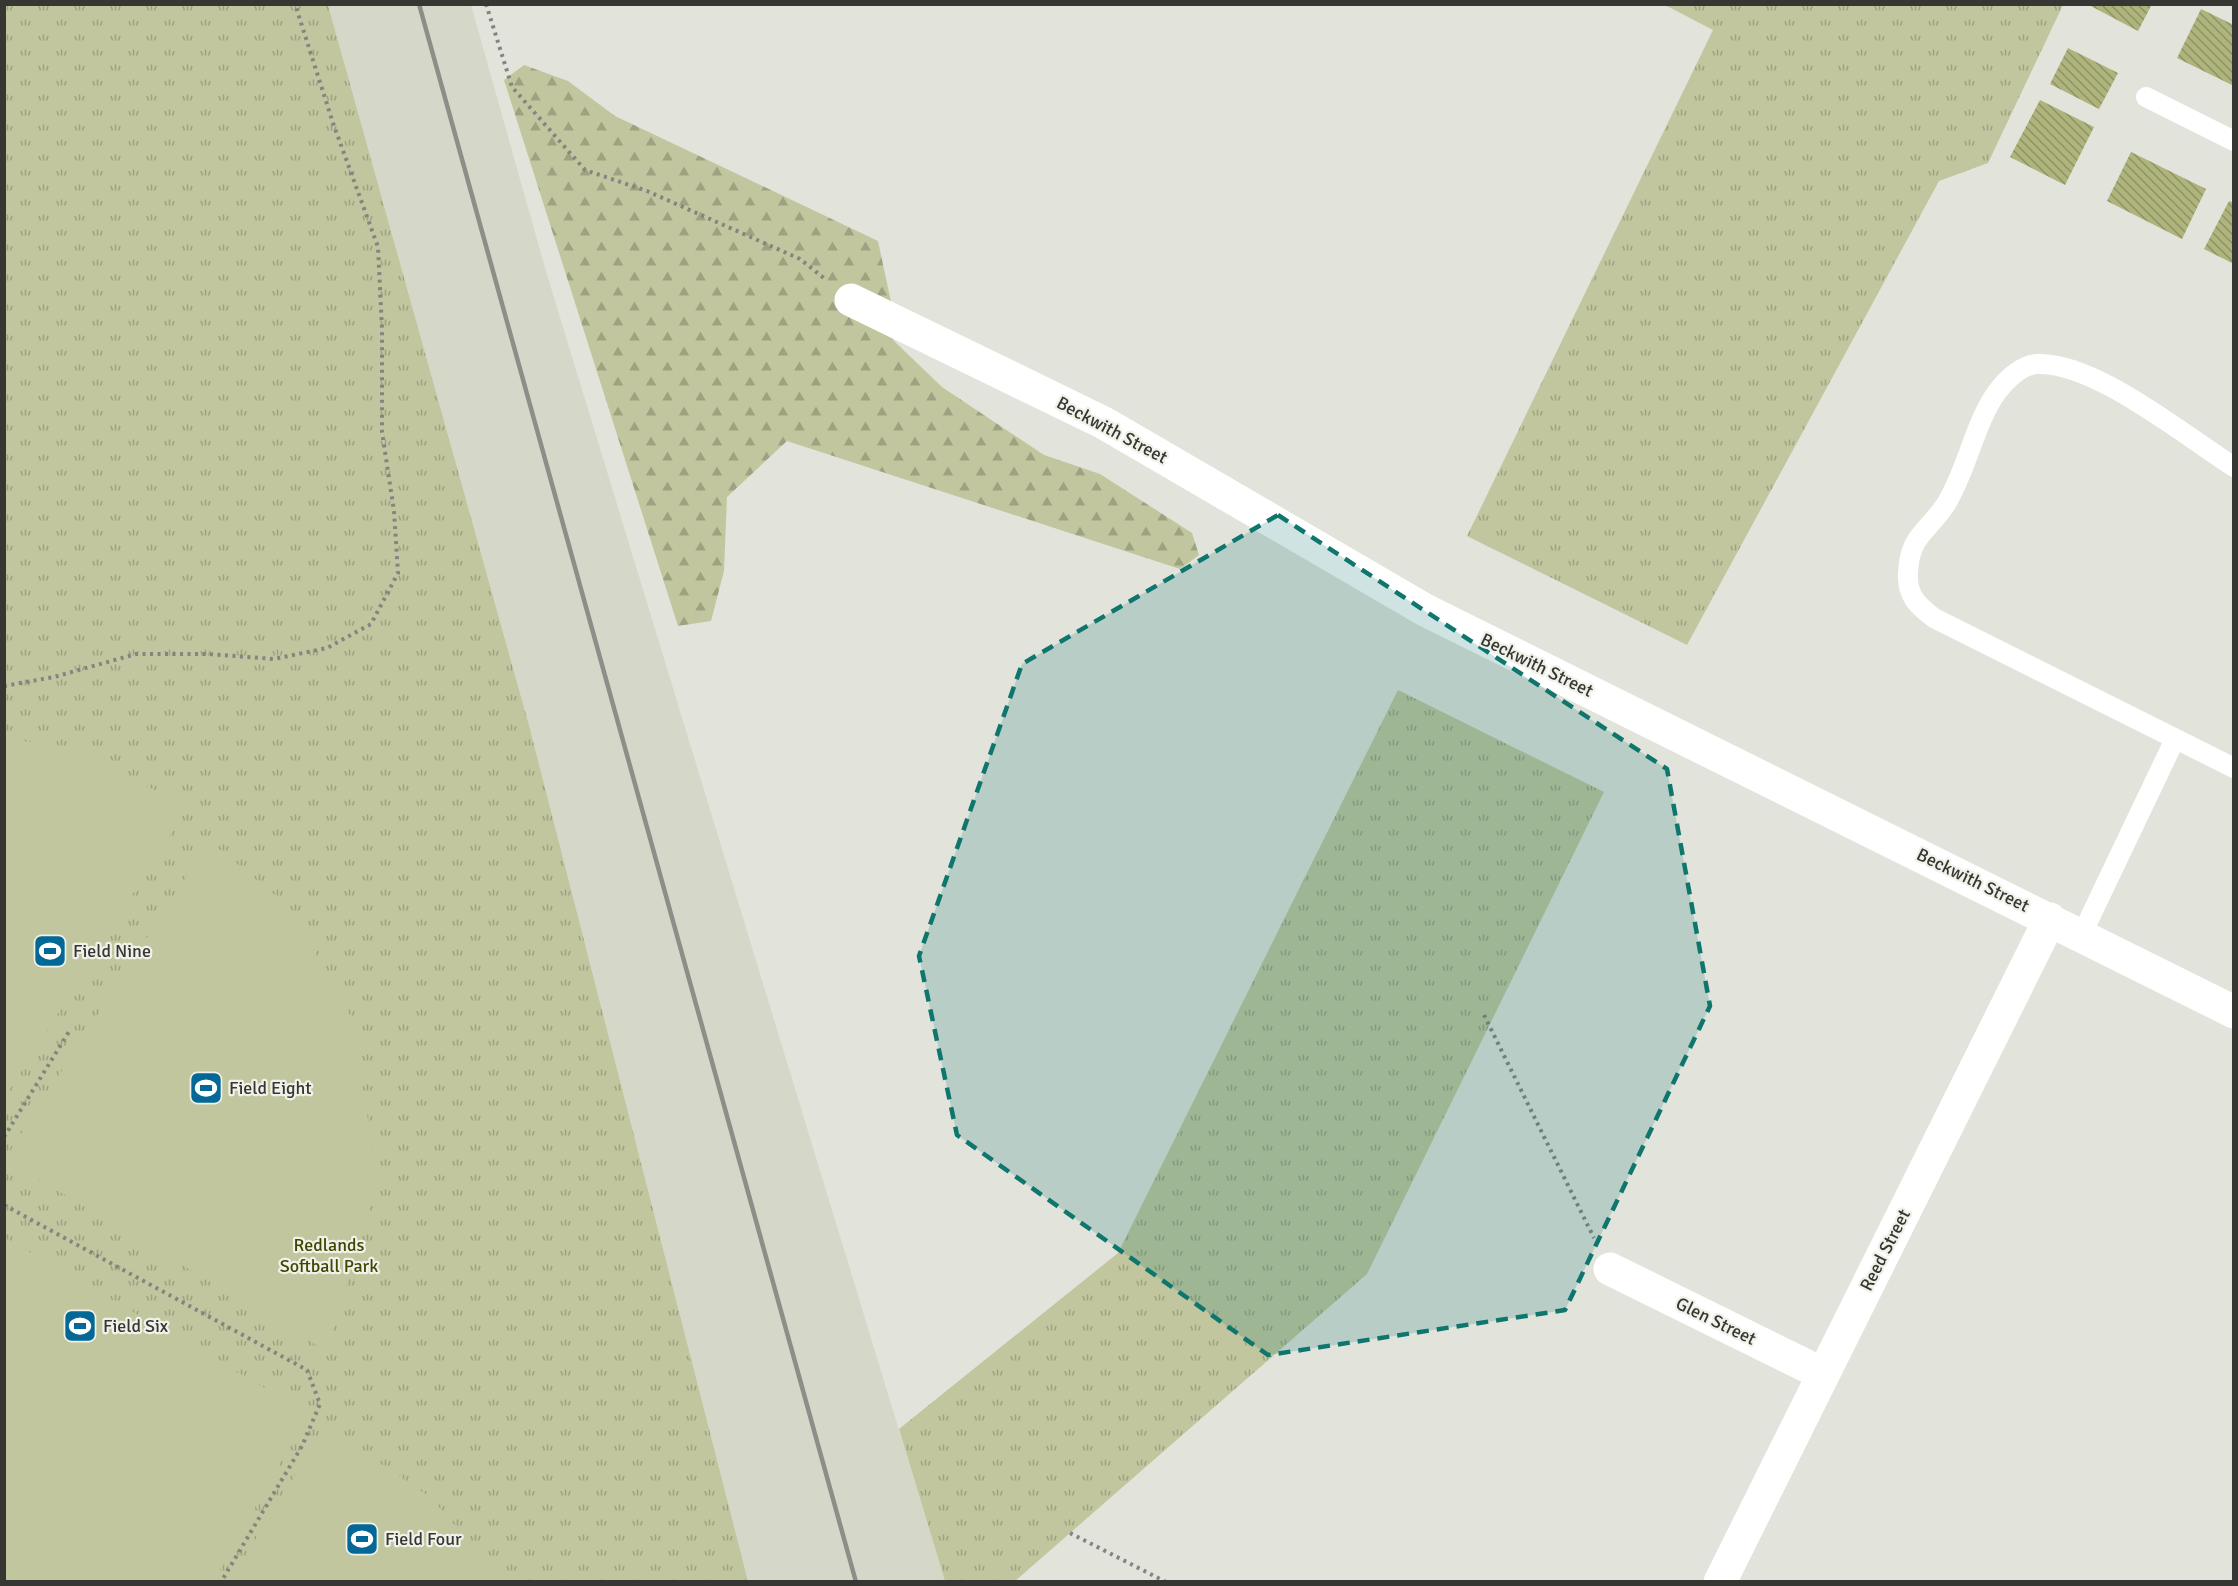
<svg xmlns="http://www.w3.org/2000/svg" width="2238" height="1586" font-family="Signika,sans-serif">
  <defs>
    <pattern id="forest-firs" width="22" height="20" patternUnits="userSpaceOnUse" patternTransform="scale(1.5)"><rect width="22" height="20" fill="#c2c69e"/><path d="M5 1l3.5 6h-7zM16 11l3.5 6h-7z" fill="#9ea281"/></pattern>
    <pattern id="park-tufts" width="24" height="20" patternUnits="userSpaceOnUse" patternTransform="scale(1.5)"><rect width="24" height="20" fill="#c2c69e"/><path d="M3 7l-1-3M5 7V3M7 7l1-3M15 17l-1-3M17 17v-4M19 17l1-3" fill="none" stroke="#9ea281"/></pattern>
    <pattern id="building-back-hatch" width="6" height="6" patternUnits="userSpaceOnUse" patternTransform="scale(1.5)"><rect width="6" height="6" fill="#aeb47c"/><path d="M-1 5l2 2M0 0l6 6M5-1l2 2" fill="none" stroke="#8e9366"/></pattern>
  </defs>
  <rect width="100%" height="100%" fill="#e2e3db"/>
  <path fill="#d5d7c8" d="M 328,5 L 471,5 L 545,268 L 945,1581 L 748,1581 L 530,729 Z"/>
  <path fill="url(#forest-firs)" d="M 524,65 L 568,81 L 615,116 L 878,241 L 891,302 L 893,340 L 942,387 L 1044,455 L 1100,474 L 1192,533 L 1199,555 L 1180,569 L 787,441 L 727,497 L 724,571 L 711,621 L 678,626 L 504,80 Z"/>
  <path fill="url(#park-tufts)" d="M 5,5 L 328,5 L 530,729 L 748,1581 L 5,1582 Z
    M 1665,5 L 2063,5 L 1988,163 L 1939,181 L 1687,645 L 1467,536 L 1713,30 Z
    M 1398,690 L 1604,792 L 1367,1274 L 1015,1581 L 945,1581 L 899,1429 L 1118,1253 Z"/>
  <path fill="#c2c69e" d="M 5,739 L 64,746 L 188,806 L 5,1097 Z
    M 209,841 L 290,907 L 352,1019 L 378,1183 L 326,1351 L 5,1159 Z
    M 5,1238 L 308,1413 L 214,1581 L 5,1581 Z
    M 332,1431 L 430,1497 L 504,1581 L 230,1581 L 318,1438 Z"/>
  <path fill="url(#building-back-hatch)" d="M 2087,4 L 2152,4 L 2138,31 Z
    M 2201,9 L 2234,25 L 2234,86 L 2177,58 Z
    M 2068,48 L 2118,73 L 2099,109 L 2050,84 Z
    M 2040,100 L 2094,127 L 2065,185 L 2010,157 Z
    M 2131,152 L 2206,189 L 2182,239 L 2107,201 Z
    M 2229,201 L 2234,203 L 2234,264 L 2204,249 Z"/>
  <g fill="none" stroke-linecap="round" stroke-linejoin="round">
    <path stroke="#84857f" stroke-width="4" stroke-dasharray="3 4.5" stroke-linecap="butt" d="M 486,4 L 512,87 L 585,170 L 647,191 L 800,259 L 825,279
      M 4,686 L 54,677 L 136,654 L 208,654 L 274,659 L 327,648 L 371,624 L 398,573 L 394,511 L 382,432 L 382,329 L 378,247 L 333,123 L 295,4
      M 1484,1015 L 1594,1238
      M 4,1137 L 70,1030
      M 4,1205 L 307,1370 L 320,1404 L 302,1446 L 221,1582
      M 1070,1533 L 1166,1582"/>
    <path stroke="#fff" stroke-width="20" d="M 2146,97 L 2234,141
      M 2234,467 C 2185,436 2094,361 2037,364 C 2021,365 2006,380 1997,392 C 1975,422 1967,470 1946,504 C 1928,532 1909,535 1908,574 C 1907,596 1918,606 1934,618 L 2234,768
      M 2082,934 L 2175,739"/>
    <path stroke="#fff" stroke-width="33" d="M 851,300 L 1104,423 L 1425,610 L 2234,1012
      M 1610,1269 L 1823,1374
      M 1720,1582 L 2050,919"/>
    <path stroke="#8e8e89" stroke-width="4.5" d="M 419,4 L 856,1582"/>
  </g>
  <path fill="#0f766e" fill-opacity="0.2" stroke="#0f766e" stroke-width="4.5" stroke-dasharray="12 8" stroke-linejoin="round" d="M 1278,515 L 1667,769 L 1710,1006 L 1565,1310 L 1268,1355 L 957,1135 L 919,956 L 1022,664 Z"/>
  <defs>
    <g id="stadium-square" transform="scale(1.725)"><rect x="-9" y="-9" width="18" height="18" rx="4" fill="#036896" stroke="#f0f1e8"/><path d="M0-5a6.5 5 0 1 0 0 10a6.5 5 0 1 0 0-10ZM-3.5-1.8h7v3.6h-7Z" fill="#fff"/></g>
  </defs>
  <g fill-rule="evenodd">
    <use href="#stadium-square" x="50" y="951"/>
    <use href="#stadium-square" x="206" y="1088"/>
    <use href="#stadium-square" x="80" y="1326"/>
    <use href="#stadium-square" x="362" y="1539"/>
  </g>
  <g text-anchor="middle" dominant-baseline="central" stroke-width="4.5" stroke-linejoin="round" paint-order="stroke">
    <g font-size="18" fill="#363633" stroke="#f0f1e8">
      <text transform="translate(1112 430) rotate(28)">Beckwith Street</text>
      <text transform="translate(1537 665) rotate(26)">Beckwith Street</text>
      <text transform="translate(1973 880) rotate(26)">Beckwith Street</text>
      <text transform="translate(1885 1250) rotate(-63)">Reed Street</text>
      <text transform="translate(1716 1321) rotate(26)">Glen Street</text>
    </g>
    <g font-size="18" fill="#363633" stroke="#f0f1e8" text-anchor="start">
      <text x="73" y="951">Field Nine</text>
      <text x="229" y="1088">Field Eight</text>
      <text x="103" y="1326">Field Six</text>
      <text x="385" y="1539">Field Four</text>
    </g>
    <g font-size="18" fill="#424500" stroke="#f0f1e8">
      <text x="329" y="1245">Redlands<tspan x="329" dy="21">Softball Park</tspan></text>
    </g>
  </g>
  <rect width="2238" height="1586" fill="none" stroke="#363633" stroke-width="12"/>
</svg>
